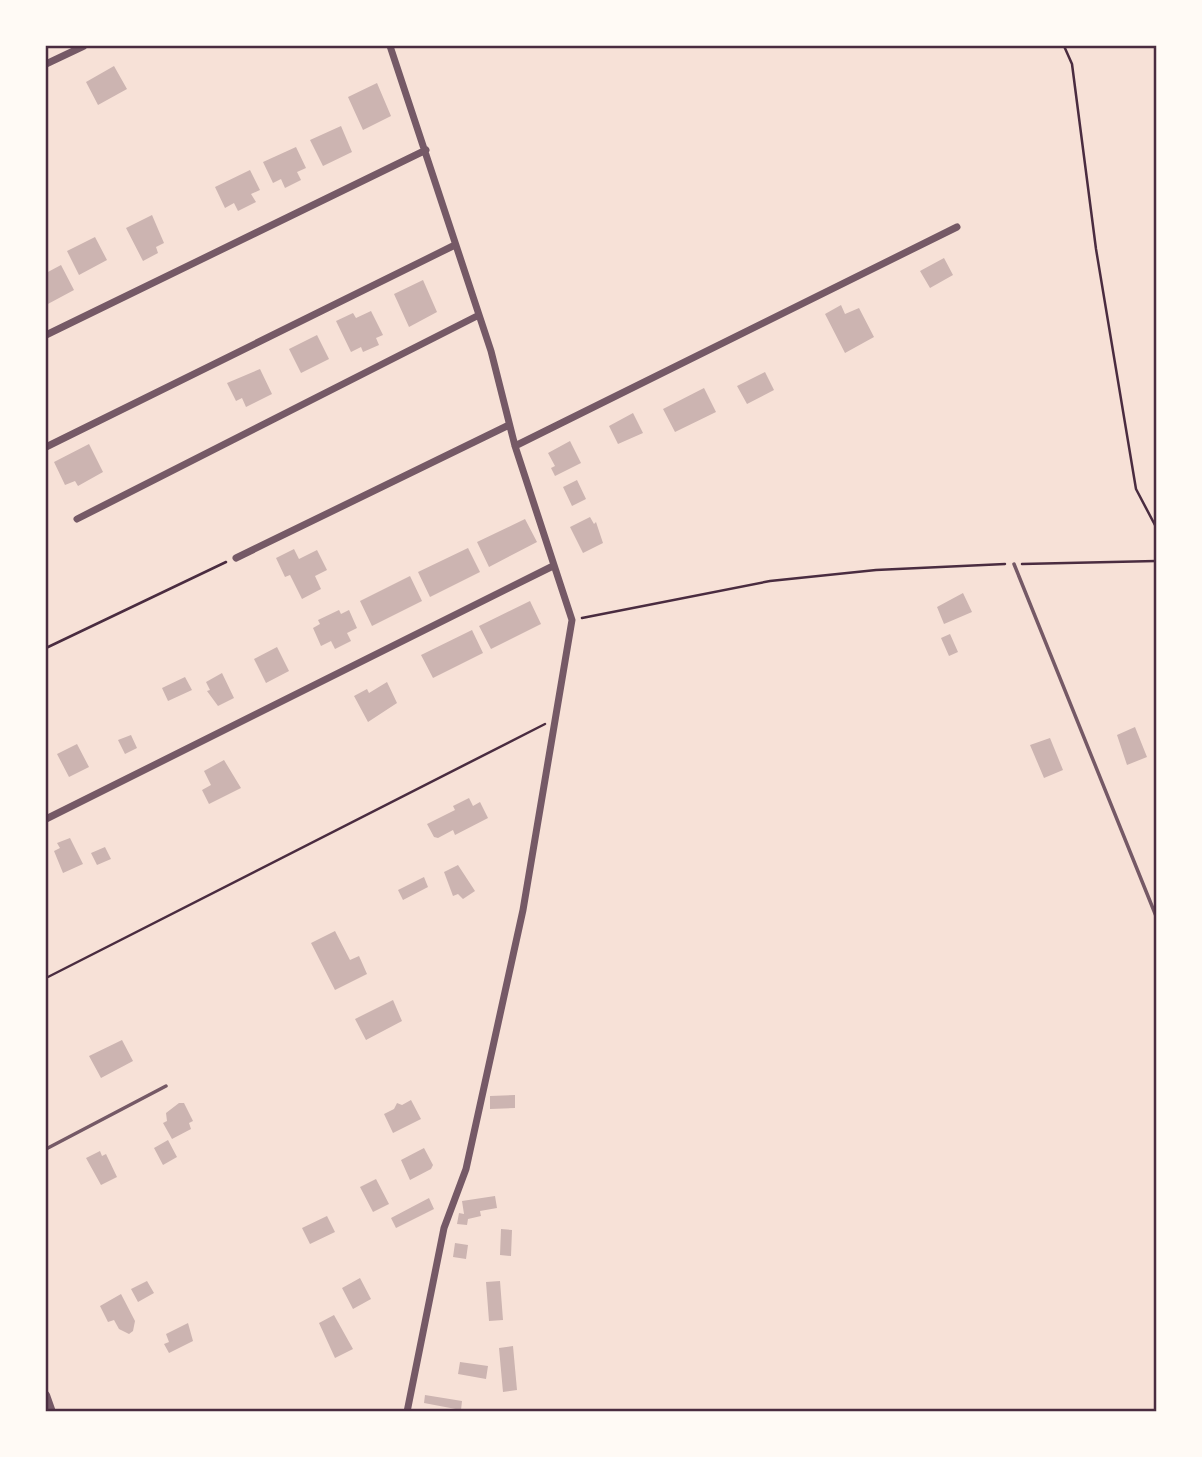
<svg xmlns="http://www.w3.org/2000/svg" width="1202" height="1457" font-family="Raleway,sans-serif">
  <rect width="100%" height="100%" fill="#f7e1d7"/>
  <path fill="#ccb4b1" d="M 114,66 L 127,89 L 98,105 L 86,82 Z
    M 377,83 L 391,116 L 363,130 L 348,97 Z
    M 341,126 L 352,152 L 323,166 L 310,140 Z
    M 296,147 L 306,168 L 297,172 L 301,180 L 285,188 L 281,179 L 273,183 L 263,162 Z
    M 250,170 L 260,190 L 251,194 L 256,202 L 238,211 L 234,203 L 225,208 L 215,187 Z
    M 152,215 L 164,243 L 156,247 L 158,253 L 143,261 L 126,228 Z
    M 95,237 L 107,260 L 79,275 L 67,251 Z
    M 944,258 L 953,275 L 930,288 L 920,271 Z
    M 61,265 L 74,290 L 46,305 L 46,273 Z
    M 423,280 L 437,312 L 409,327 L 394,294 Z
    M 841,305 L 845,314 L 859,308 L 874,337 L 845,353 L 825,314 Z
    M 371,311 L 383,335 L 376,338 L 379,345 L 363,352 L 361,347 L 351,352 L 336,321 L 353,313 L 356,318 Z
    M 317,335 L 329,359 L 301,373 L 289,349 Z
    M 260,369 L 272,394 L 246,407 L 242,398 L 236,401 L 227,383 Z
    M 765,372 L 774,390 L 747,404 L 737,386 Z
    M 704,388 L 716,412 L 675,432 L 663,409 Z
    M 633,413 L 643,433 L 618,444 L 609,426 Z
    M 570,441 L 581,463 L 555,476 L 551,468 L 555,466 L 548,453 Z
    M 89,444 L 103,472 L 78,486 L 75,481 L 65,485 L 54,462 Z
    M 577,480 L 586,499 L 572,506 L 563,487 Z
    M 590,517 L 594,524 L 596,522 L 603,543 L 583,553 L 570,527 Z
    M 525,519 L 537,542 L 489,567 L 477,542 Z
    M 468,548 L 480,572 L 430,597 L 418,572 Z
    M 294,549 L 299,559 L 317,550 L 327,570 L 315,576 L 321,589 L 302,599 L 290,575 L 285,577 L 276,558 Z
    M 410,576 L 422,601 L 372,626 L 360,601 Z
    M 963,593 L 972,612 L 944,624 L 937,607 Z
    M 530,601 L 541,624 L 491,649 L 479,626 Z
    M 339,610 L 341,614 L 349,610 L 357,628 L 347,633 L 351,641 L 335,649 L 331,641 L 321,646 L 313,628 L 320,624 L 318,620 Z
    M 472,630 L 483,653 L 433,678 L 421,655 Z
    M 950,634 L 958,652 L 949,656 L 941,638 Z
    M 277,647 L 289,671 L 266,683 L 254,659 Z
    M 222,673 L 234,698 L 218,706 L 207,691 L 210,690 L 206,682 Z
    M 185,677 L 192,690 L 168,701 L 162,688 Z
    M 387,682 L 397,703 L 368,722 L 354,696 L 367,689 L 369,693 Z
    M 1135,727 L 1147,757 L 1127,765 L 1117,735 Z
    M 131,735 L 137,748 L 125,754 L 118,740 Z
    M 1050,738 L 1063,770 L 1044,778 L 1030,745 Z
    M 77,744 L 89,767 L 69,777 L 57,754 Z
    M 224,760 L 241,788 L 209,804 L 202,790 L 211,785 L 204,771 Z
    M 469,798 L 473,806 L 480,802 L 488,818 L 455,835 L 453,830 L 438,838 L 434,837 L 427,824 L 455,810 L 453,806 Z
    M 70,838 L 83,864 L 63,873 L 54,851 L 60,848 L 57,843 Z
    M 105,847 L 111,859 L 97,865 L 91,853 Z
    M 458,865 L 475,891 L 463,899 L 458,894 L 453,896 L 444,872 Z
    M 424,877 L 428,887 L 403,900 L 398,890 Z
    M 335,931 L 350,960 L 359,956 L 367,974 L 335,990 L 311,943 Z
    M 393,1000 L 402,1021 L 366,1040 L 355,1019 Z
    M 122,1040 L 133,1061 L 101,1078 L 89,1056 Z
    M 515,1095 L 515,1108 L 490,1109 L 490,1096 Z
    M 411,1100 L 421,1119 L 393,1133 L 384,1114 L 394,1109 L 397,1103 L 402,1105 Z
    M 179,1103 L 184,1103 L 193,1121 L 189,1123 L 191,1129 L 172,1139 L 163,1123 L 167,1121 L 166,1113 Z
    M 168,1140 L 177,1157 L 163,1165 L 154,1148 Z
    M 424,1148 L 433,1165 L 431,1169 L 410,1180 L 401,1160 Z
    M 100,1151 L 102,1156 L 106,1154 L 117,1177 L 101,1185 L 86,1158 Z
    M 376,1179 L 389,1204 L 373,1212 L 360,1187 Z
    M 495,1196 L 497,1208 L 480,1211 L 481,1216 L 468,1219 L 467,1225 L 457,1224 L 459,1213 L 464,1214 L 462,1201 Z
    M 429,1198 L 434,1209 L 396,1228 L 391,1218 Z
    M 327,1216 L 335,1232 L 310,1244 L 302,1228 Z
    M 501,1229 L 512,1230 L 511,1256 L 500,1255 Z
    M 455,1243 L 468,1245 L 466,1259 L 453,1257 Z
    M 360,1278 L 371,1299 L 353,1309 L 342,1288 Z
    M 147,1281 L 154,1293 L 138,1302 L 131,1289 Z
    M 500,1281 L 503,1320 L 489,1321 L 486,1282 Z
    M 121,1294 L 135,1321 L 133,1331 L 129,1334 L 119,1329 L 114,1320 L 108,1322 L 100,1306 Z
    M 334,1315 L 353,1349 L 335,1358 L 319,1323 Z
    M 188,1323 L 193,1341 L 169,1353 L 164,1344 L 169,1342 L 166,1334 Z
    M 513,1346 L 517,1390 L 503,1392 L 499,1348 Z
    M 460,1362 L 488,1366 L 486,1379 L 458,1374 Z
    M 425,1395 L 462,1401 L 461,1410 L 424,1403 Z"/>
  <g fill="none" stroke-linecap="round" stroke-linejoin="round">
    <path stroke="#4a2c40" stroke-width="2.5" d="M 1064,46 L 1072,64 L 1096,249 L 1136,489 L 1156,527
      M 1022,564 L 1156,561
      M 582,618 L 770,581 L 876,570 L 1005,564
      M 46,648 L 226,562
      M 46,978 L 545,724"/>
    <path stroke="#755966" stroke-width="3.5" d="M 1014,564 L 1156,916
      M 46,1149 L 166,1086"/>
    <path stroke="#755966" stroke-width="7" d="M 390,46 L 491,351 L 515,446 L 572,620 L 523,910 L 466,1169 L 444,1228 L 407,1412
      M 46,64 L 84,46
      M 46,335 L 426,150
      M 515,446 L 957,227
      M 46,447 L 455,245
      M 77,519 L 479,315
      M 236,558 L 509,425
      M 46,819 L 553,566"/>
    <path stroke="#755966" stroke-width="8" d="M 46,1395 L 52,1412"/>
  </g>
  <rect width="1202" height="1457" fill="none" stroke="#fffaf5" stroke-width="94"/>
  <rect x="47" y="47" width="1108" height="1363" fill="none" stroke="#4a2c40" stroke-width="2.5"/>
</svg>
